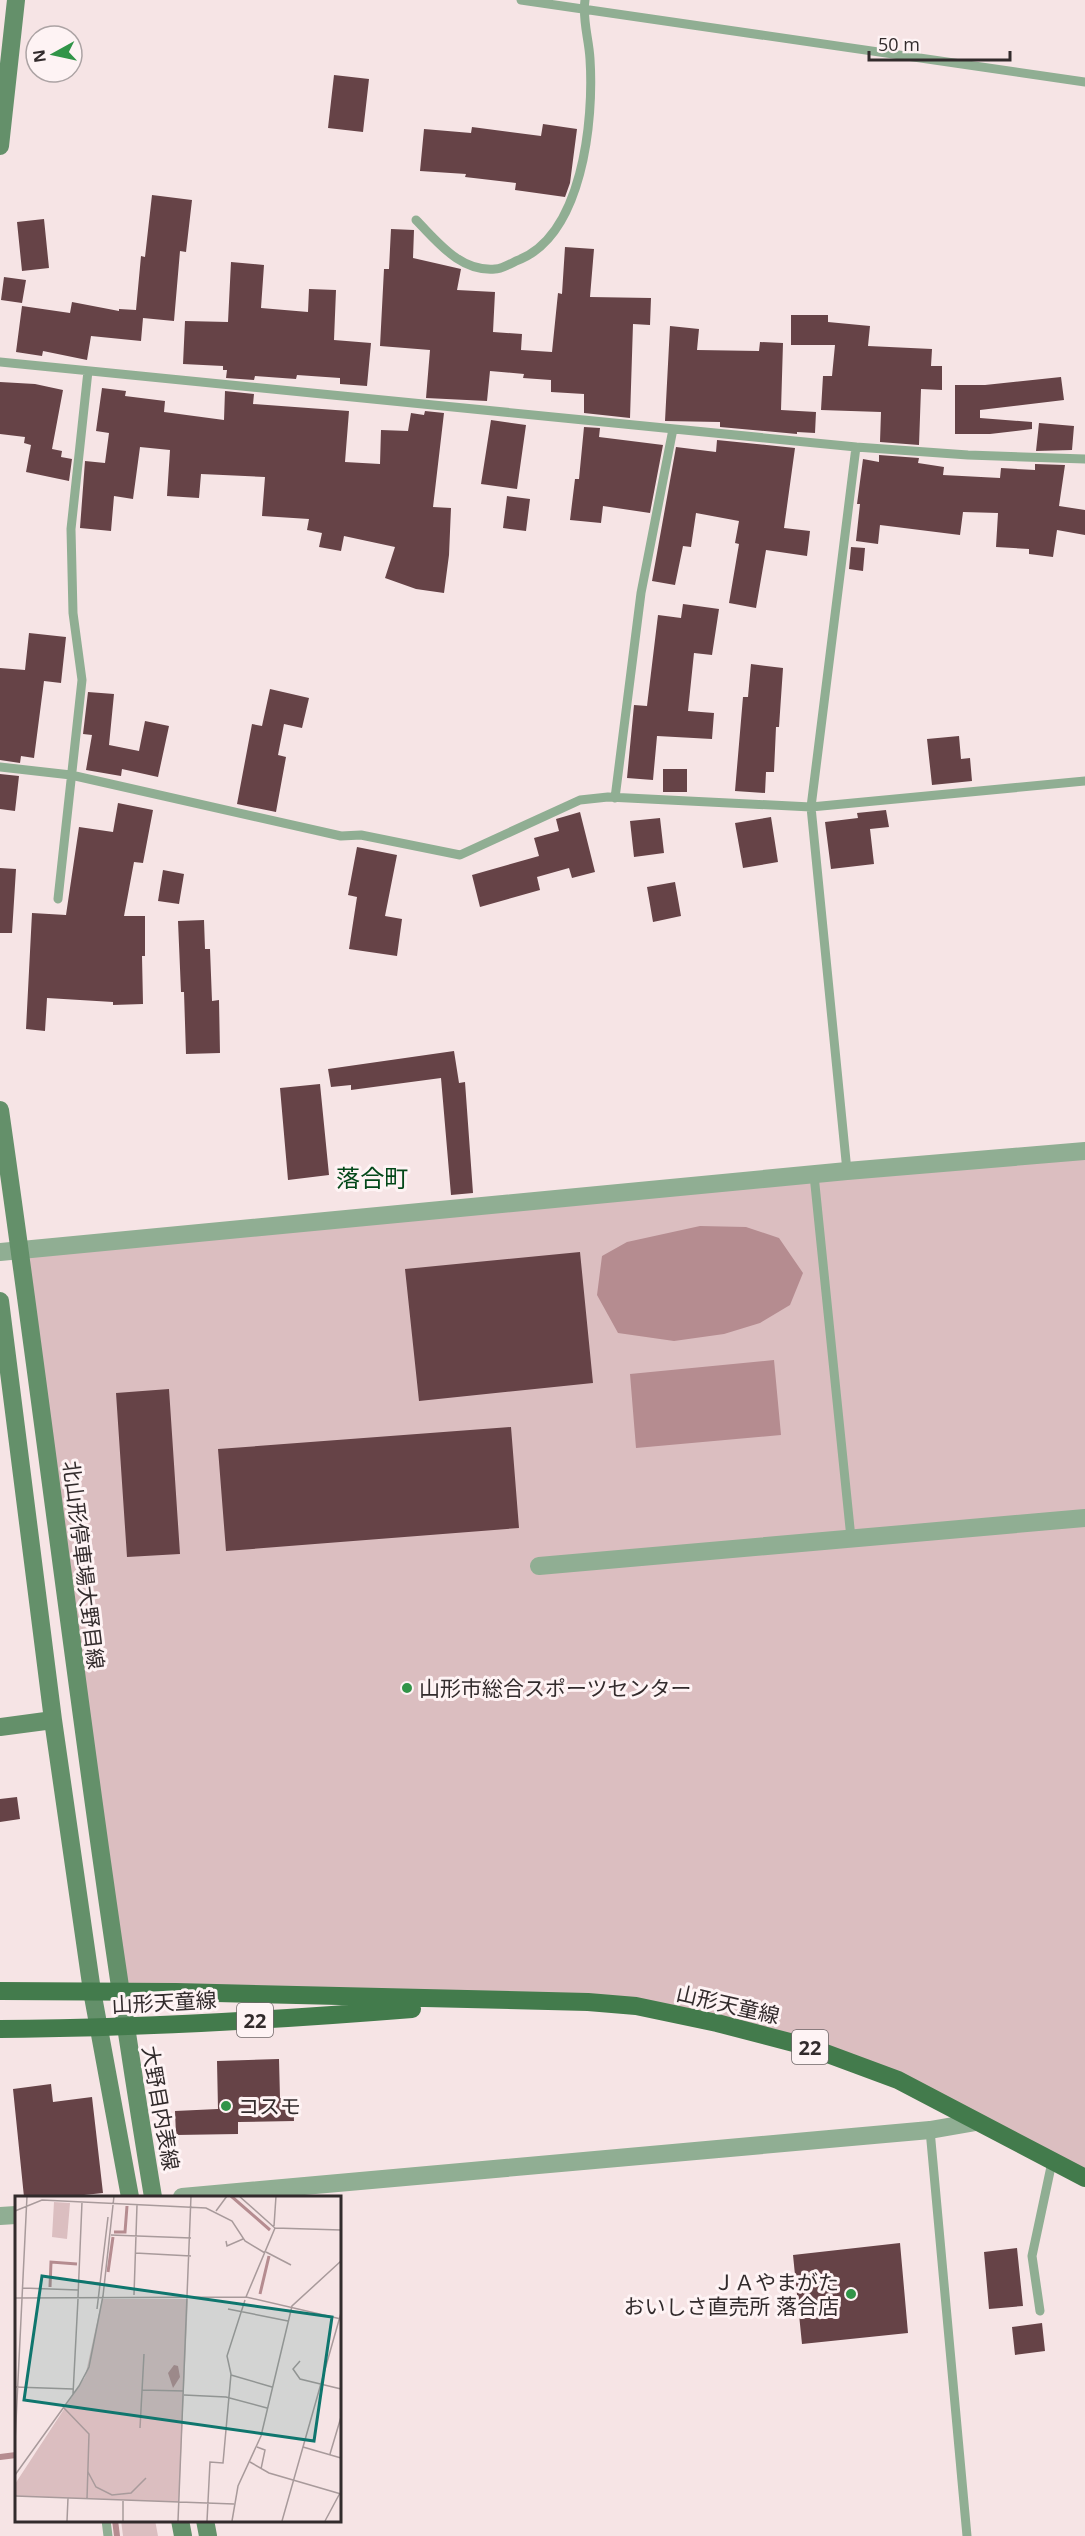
<svg xmlns="http://www.w3.org/2000/svg" width="1085" height="2536" font-family="'Open Sans','Noto Sans JP',sans-serif">
  <rect width="100%" height="100%" fill="#f6e4e5"/>
  <path fill="#dbbec0" d="M 1085,1151 L 1085,2178 L 898,2080 L 636,2006 L 120,1992 L 20,1250 Z
    M 121,2520 L 155,2520 L 158,2536 L 123,2536 Z"/>
  <path fill="#b58c90" d="M 700,1226 L 746,1227 L 779,1238 L 803,1273 L 790,1305 L 760,1323 L 724,1334 L 674,1341 L 618,1333 L 597,1295 L 602,1256 L 627,1242 Z
    M 774,1360 L 781,1435 L 636,1448 L 630,1374 Z"/>
  <g fill="none" stroke-linecap="round" stroke-linejoin="round">
    <path stroke="#b58c90" stroke-width="6" d="M 0,2457 L 16,2455
      M 115,2520 L 117,2536"/>
  </g>
  <path fill="#664347" d="M 334,75 L 369,79 L 363,132 L 328,128 Z
    M 543,124 L 577,129 L 570,183 L 565,197 L 515,190 L 516,183 L 465,177 L 466,174 L 420,171 L 424,129 L 471,133 L 472,127 L 541,136 Z
    M 152,195 L 192,200 L 186,252 L 180,251 L 174,321 L 143,318 L 141,341 L 91,336 L 87,360 L 43,351 L 42,356 L 16,352 L 22,306 L 70,313 L 72,302 L 119,311 L 119,309 L 136,310 L 141,256 L 145,257 Z
    M 44,219 L 49,268 L 22,271 L 17,222 Z
    M 391,229 L 414,230 L 413,258 L 461,269 L 457,290 L 495,292 L 493,332 L 522,334 L 521,350 L 552,352 L 558,293 L 562,294 L 565,247 L 594,249 L 590,297 L 651,298 L 650,325 L 633,324 L 630,418 L 584,413 L 584,394 L 551,392 L 551,380 L 523,378 L 524,374 L 490,371 L 487,401 L 426,398 L 430,350 L 380,346 L 384,269 L 389,269 Z
    M 231,262 L 264,265 L 261,308 L 308,312 L 309,289 L 336,290 L 334,340 L 371,343 L 367,386 L 340,384 L 340,378 L 297,375 L 296,379 L 255,376 L 254,380 L 226,378 L 227,370 L 223,370 L 223,366 L 183,364 L 185,321 L 228,322 Z
    M 4,277 L 26,280 L 22,303 L 1,300 Z
    M 791,315 L 828,315 L 828,322 L 870,326 L 868,346 L 932,349 L 931,366 L 942,366 L 942,390 L 921,389 L 919,445 L 880,442 L 881,412 L 821,410 L 823,376 L 832,376 L 835,345 L 791,345 Z
    M 670,326 L 699,329 L 697,350 L 759,351 L 760,342 L 783,343 L 781,410 L 816,412 L 815,433 L 797,432 L 797,434 L 720,427 L 720,422 L 665,421 Z
    M 1061,377 L 1064,400 L 980,410 L 980,418 L 1032,422 L 1032,429 L 990,434 L 955,434 L 955,385 L 985,385 Z
    M 0,382 L 35,384 L 63,390 L 52,449 L 62,451 L 61,457 L 72,459 L 69,481 L 26,472 L 31,445 L 24,443 L 25,437 L 0,434 Z
    M 102,388 L 126,391 L 125,396 L 165,401 L 164,412 L 224,420 L 225,391 L 254,394 L 253,404 L 349,411 L 345,462 L 380,464 L 381,430 L 408,431 L 411,413 L 424,415 L 425,411 L 444,413 L 433,507 L 451,508 L 449,555 L 444,593 L 416,589 L 385,578 L 395,547 L 344,536 L 341,551 L 319,547 L 322,533 L 307,530 L 309,519 L 262,516 L 265,477 L 201,474 L 199,498 L 167,496 L 170,450 L 140,447 L 133,499 L 114,496 L 111,531 L 80,528 L 85,461 L 105,463 L 109,433 L 96,431 Z
    M 491,420 L 526,425 L 517,489 L 481,484 Z
    M 1039,423 L 1074,426 L 1072,450 L 1036,451 Z
    M 584,427 L 600,428 L 599,437 L 663,445 L 650,513 L 603,506 L 601,523 L 570,520 L 575,479 L 579,479 Z
    M 717,440 L 795,448 L 784,528 L 810,531 L 807,556 L 766,550 L 756,608 L 729,603 L 739,544 L 735,543 L 739,521 L 696,513 L 691,547 L 683,546 L 675,585 L 652,581 L 676,447 L 716,452 Z
    M 879,455 L 919,458 L 918,463 L 944,467 L 943,475 L 1000,478 L 1001,468 L 1035,470 L 1035,464 L 1065,465 L 1059,506 L 1085,510 L 1085,535 L 1057,530 L 1053,557 L 1029,554 L 1029,549 L 996,547 L 998,513 L 963,512 L 960,535 L 880,525 L 878,544 L 856,541 L 860,504 L 857,504 L 863,459 L 879,462 Z
    M 507,496 L 530,499 L 526,531 L 503,528 Z
    M 851,547 L 865,548 L 863,571 L 849,569 Z
    M 683,604 L 719,609 L 712,655 L 694,653 L 688,711 L 714,713 L 712,739 L 657,736 L 653,780 L 627,778 L 634,705 L 647,706 L 658,615 L 681,618 Z
    M 29,633 L 66,637 L 61,683 L 44,681 L 34,758 L 21,756 L 20,763 L 0,760 L 0,668 L 25,670 Z
    M 751,664 L 783,668 L 779,727 L 776,727 L 774,772 L 766,772 L 765,793 L 735,791 L 743,697 L 748,697 Z
    M 270,689 L 309,698 L 302,728 L 284,724 L 278,755 L 286,757 L 276,812 L 237,804 L 252,724 L 262,726 Z
    M 88,692 L 114,694 L 109,745 L 139,751 L 145,721 L 169,726 L 158,777 L 122,769 L 121,776 L 86,770 L 92,735 L 83,734 Z
    M 959,736 L 961,759 L 970,758 L 972,781 L 932,785 L 927,739 Z
    M 663,769 L 687,769 L 687,792 L 663,792 Z
    M 0,774 L 19,776 L 15,811 L 0,809 Z
    M 118,803 L 153,810 L 143,863 L 134,862 L 124,916 L 145,916 L 145,956 L 142,956 L 143,1004 L 113,1005 L 113,1002 L 47,998 L 45,1031 L 26,1029 L 32,913 L 66,915 L 79,827 L 113,832 Z
    M 886,810 L 889,827 L 870,829 L 874,864 L 831,869 L 825,822 L 858,818 L 857,813 Z
    M 580,812 L 595,872 L 572,878 L 569,868 L 537,877 L 540,890 L 480,907 L 472,875 L 539,856 L 534,838 L 559,831 L 556,819 Z
    M 771,817 L 778,862 L 743,868 L 735,823 Z
    M 660,818 L 664,853 L 634,857 L 630,821 Z
    M 357,847 L 397,855 L 385,916 L 402,919 L 397,956 L 349,949 L 357,897 L 348,895 Z
    M 0,868 L 16,869 L 12,933 L 0,933 Z
    M 163,870 L 184,874 L 179,904 L 158,901 Z
    M 675,882 L 681,916 L 653,922 L 647,887 Z
    M 204,920 L 205,949 L 210,949 L 212,1001 L 219,1000 L 220,1053 L 186,1054 L 184,992 L 181,992 L 178,921 Z
    M 454,1051 L 459,1083 L 465,1082 L 473,1193 L 451,1195 L 441,1078 L 351,1090 L 351,1085 L 331,1087 L 328,1069 Z
    M 320,1084 L 329,1175 L 288,1180 L 280,1088 Z
    M 580,1252 L 593,1383 L 419,1401 L 405,1269 Z
    M 169,1389 L 180,1554 L 127,1557 L 116,1393 Z
    M 511,1427 L 519,1528 L 226,1551 L 218,1449 Z
    M 17,1797 L 20,1819 L 0,1822 L 0,1799 Z
    M 279,2059 L 280,2098 L 293,2097 L 294,2121 L 238,2122 L 238,2134 L 176,2135 L 175,2111 L 218,2109 L 217,2061 Z
    M 51,2084 L 53,2102 L 92,2097 L 103,2193 L 65,2197 L 24,2197 L 13,2089 Z
    M 900,2243 L 908,2333 L 802,2344 L 793,2255 Z
    M 1017,2248 L 1023,2306 L 989,2309 L 984,2252 Z
    M 1042,2323 L 1045,2351 L 1015,2355 L 1012,2327 Z"/>
  <g fill="none" stroke-linecap="round" stroke-linejoin="round">
    <path stroke="#90ae93" stroke-width="9" d="M 521,0 L 1085,82
      M 416,220 C 438,242 460,272 495,269 C 501,269 510,264 516,261 C 583,237 594,120 590,59 C 589,39 582,20 585,0
      M 0,362 L 856,447 L 968,455 L 1085,459
      M 0,767 L 71,775 L 341,836 L 361,835 L 460,855 L 580,800 L 608,797 L 811,807 L 1085,781
      M 615,798 L 641,593 L 673,429
      M 58,899 L 82,680 L 73,613 L 71,529 L 88,371
      M 847,1171 L 811,807 L 856,447
      M 814,1175 L 851,1538
      M 930,2130 L 967,2536
      M 1040,2311 L 1032,2256 L 1052,2162
      M 106,2520 L 108,2536"/>
    <path stroke="#90ae93" stroke-width="18" d="M 0,1252 L 847,1171 L 1085,1151
      M 539,1566 L 1085,1518
      M 182,2197 L 930,2130 L 976,2122
      M 0,2216 L 16,2215"/>
    <path stroke="#64906a" stroke-width="18" d="M 0,146 L 16,0
      M 0,1110 C 52,1472 93,1836 153,2197
      M 0,1301 L 53,1720 L 92,1991 L 130,2197
      M 0,1727 L 53,1720
      M 180,2520 L 183,2536
      M 205,2520 L 208,2536"/>
    <path stroke="#437b4c" stroke-width="18" d="M 0,1991 L 176,1992 L 588,2002 L 636,2006 L 717,2023 L 809,2047 L 898,2080 L 1085,2178
      M 0,2029 C 138,2028 275,2020 412,2009"/>
  </g>
  <g fill="#319448" stroke="#fef3f4" stroke-width="2">
    <circle cx="407" cy="1688" r="6"/>
    <circle cx="226" cy="2106" r="6"/>
    <circle cx="851" cy="2294" r="6"/>
  </g>
  <g text-anchor="middle" dominant-baseline="central" stroke-width="6" stroke-linejoin="round" paint-order="stroke">
    <g fill="#fef3f4" stroke="#6f6768" stroke-width="1.5">
      <rect x="237" y="2003" width="36" height="34" rx="4.5"/>
      <rect x="792" y="2030" width="36" height="34" rx="4.5"/>
    </g>
    <g font-size="20" font-weight="bold" fill="#322b2c">
      <text x="255" y="2020">22</text>
      <text x="810" y="2047">22</text>
    </g>
    <g font-size="21" fill="#322b2c" stroke="#fef3f4">
      <text transform="translate(84 1565) rotate(83)">北山形停車場大野目線</text>
      <text transform="translate(164 2002) rotate(-3)">山形天童線</text>
      <text transform="translate(728 2004) rotate(13)">山形天童線</text>
      <text transform="translate(161 2108) rotate(80)">大野目内表線</text>
    </g>
    <g font-size="21" fill="#322b2c" stroke="#fef3f4" text-anchor="start">
      <text x="419" y="1688">山形市総合スポーツセンター</text>
      <text x="238" y="2106">コスモ</text>
      <text x="839" y="2282" text-anchor="end">ＪＡやまがた<tspan x="839" dy="24">おいしさ直売所 落合店</tspan></text>
    </g>
    <g font-size="24" fill="#034819" stroke="#fef3f4">
      <text x="372" y="1177">落合町</text>
    </g>
  </g>
  <g transform="translate(15 2196)">
    <rect width="326" height="326" fill="#f6e4e5"/>
    <path d="M 39,6 L 55,7 L 52,43 L 37,41 ZM 87,103 L 173,103 L 164,306 L 0,300 L 0,288 L 70,181 Z" fill="#dbbec0"/>
    <path d="M 159,169 L 163,170 L 165,181 L 158,192 L 153,177 Z" fill="#b58c90"/>
    <path fill="none" stroke="#b58c90" stroke-width="3" d="M 216,0 L 255,34M 99,36 L 110,36 L 112,10M 93,76 L 98,41M 35,91 L 36,66 L 62,68M 245,98 L 254,60"/>
    <path fill="none" stroke="#a89a9b" stroke-width="1.5" d="M 224,0 L 260,32 L 326,34M 0,15 L 27,4 L 191,12 L 217,25 L 230,45 L 250,57M 201,15 L 212,0M 259,30 L 261,0M 96,39 L 176,42M 211,45 L 212,50 L 228,43M 251,56 L 276,69M 120,57 L 176,60M 63,85 L 85,87M 8,92 L 63,94M 119,99 L 122,9M 63,101 L 67,6M 231,101 L 260,32M 0,102 L 231,101 L 326,123M 82,113 L 93,21M 213,113 L 273,125M 285,165 L 278,173 L 285,183 L 326,193M 216,179 L 257,191M 0,191 L 58,193M 127,194 L 169,195M 58,198 L 63,103M 169,199 L 211,201 L 252,212M 49,212 L 74,238 L 72,303M 125,232 L 129,158M 0,246 L 12,0M 242,251 L 250,254 L 246,273M 288,251 L 326,262M 315,258 L 326,221M 235,266 L 254,277 L 326,298M 73,276 L 81,291 L 97,299 L 116,297 L 131,282M 0,279 L 64,190 L 74,171 L 88,100 L 99,0M 0,300 L 219,308M 52,325 L 53,302M 108,325 L 108,305M 163,325 L 176,0M 192,325 L 195,266 L 208,267 L 216,178 L 212,160 L 230,104M 217,325 L 223,290 L 246,240 L 277,110 L 326,65M 267,325 L 326,117M 310,325 L 325,297"/>
    <path fill="#0f766e" fill-opacity="0.15" stroke="#0f766e" stroke-width="3" d="M 27,80 L 317,121 L 299,245 L 9,204 Z"/>
    <rect width="326" height="326" fill="none" stroke="#322b2c" stroke-width="3"/>
  </g>
  <g transform="translate(54 54) rotate(262)"><circle r="28" fill="#fef3f4" stroke="#aca3a4" stroke-width="1.5"/>
  <path d="M0-4.5L10 22L0 15L-10 22Z" fill="#319448"/>
  <text y="-9" font-size="16" font-weight="bold" text-anchor="middle" fill="#322b2c">N</text>
  </g>
  <path d="M869 51v9h141v-9" fill="none" stroke="#322b2c" stroke-width="3"/>
  <text x="878" y="51" font-size="18" fill="#322b2c" stroke="#fef3f4" stroke-width="4.5" paint-order="stroke">50 m</text>
</svg>
